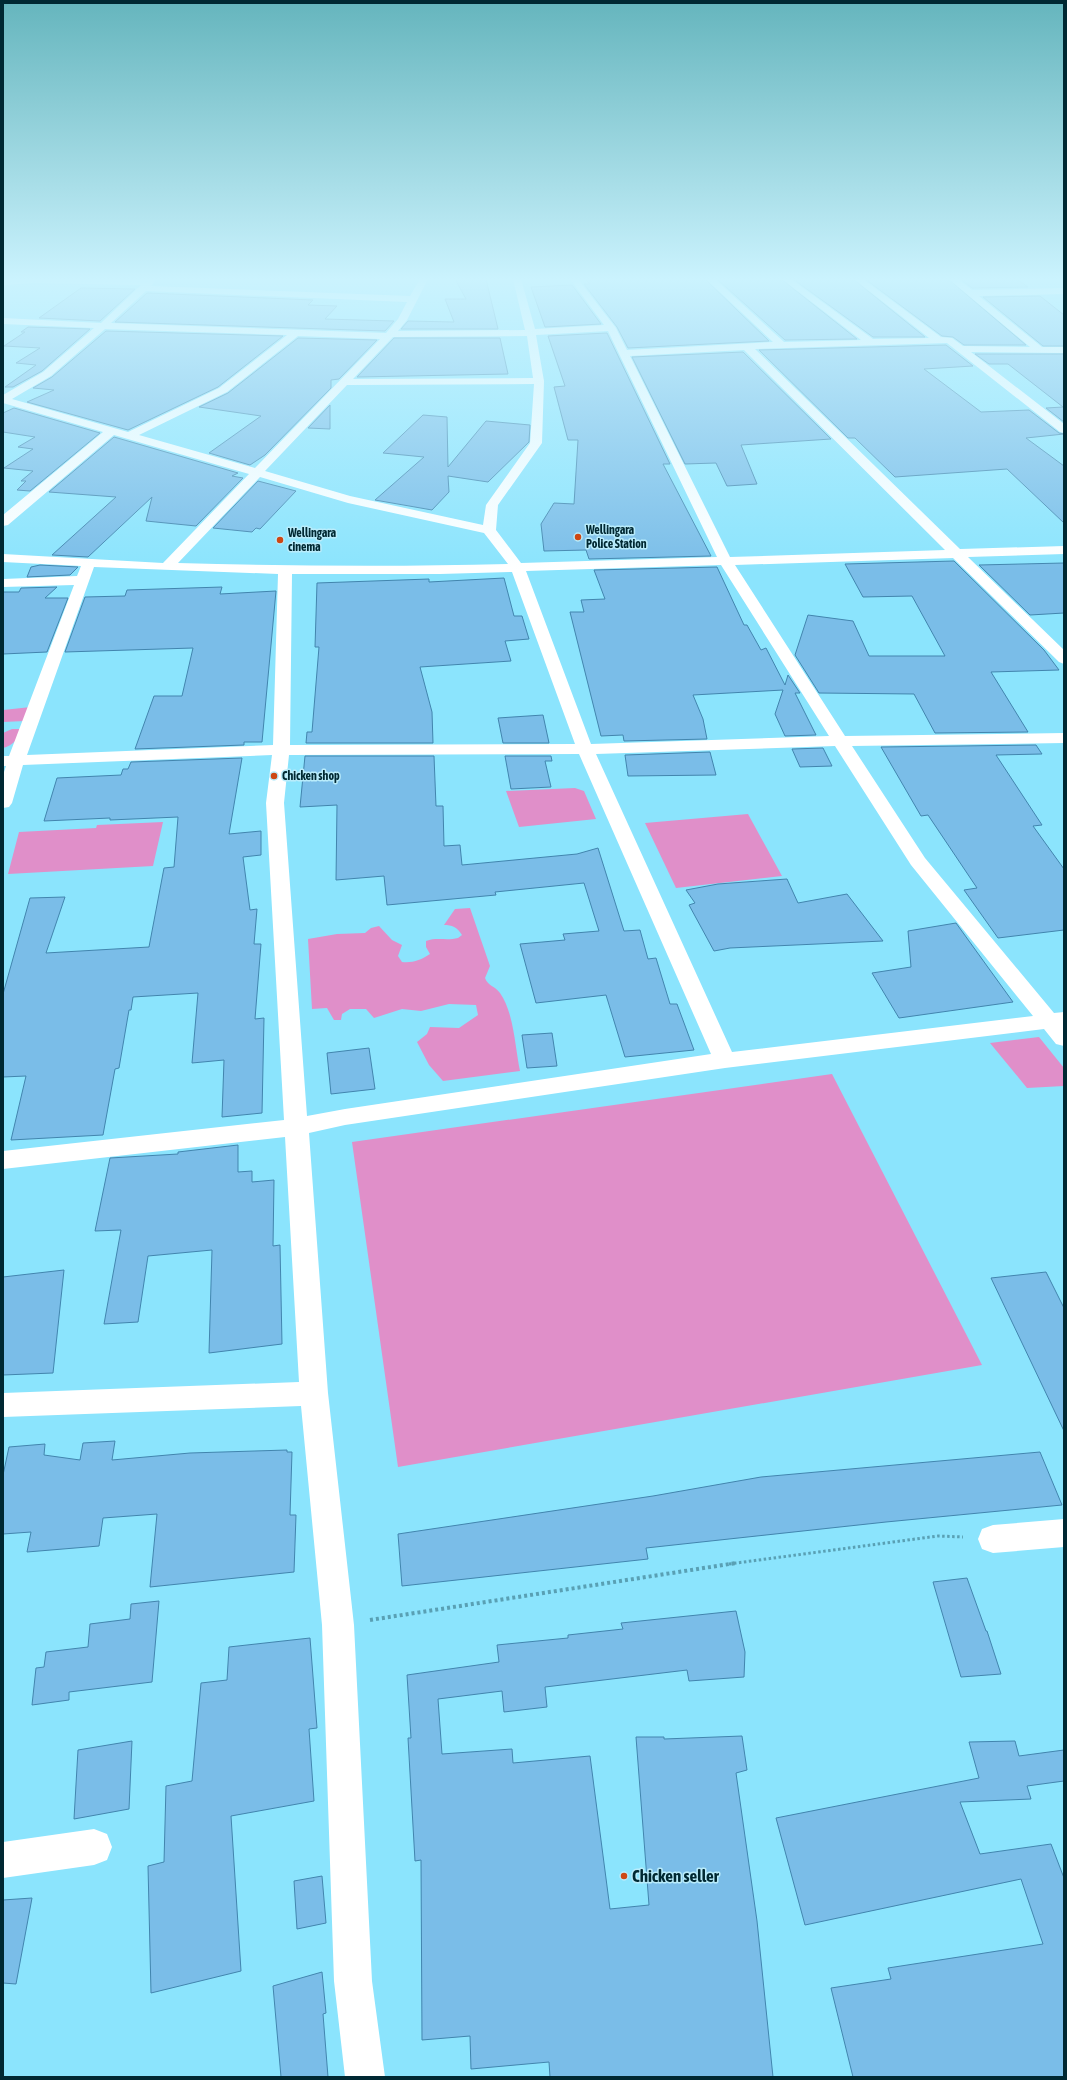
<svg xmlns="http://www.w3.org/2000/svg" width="1067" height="2080" font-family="'Asap Condensed',sans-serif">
  <rect width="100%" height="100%" fill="#8be4fd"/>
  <path fill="#e08fc9" d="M 31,707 L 25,721 L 3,722 L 3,710 Z
    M 12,729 L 21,729 C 20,738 12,746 3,748 L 3,733 Z
    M 575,788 L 584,791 L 596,819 L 519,827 L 506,791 Z
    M 748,814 L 782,876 L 676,888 L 645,823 Z
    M 163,822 L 153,866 L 8,874 L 19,832 L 96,828 L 97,825 Z
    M 470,908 L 490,966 L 485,978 C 488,986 495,986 500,993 C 514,1013 515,1047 520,1071 L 443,1081 L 429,1065 L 417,1042 L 427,1034 L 430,1027 L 459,1028 L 478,1015 L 476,1005 L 449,1004 L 421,1011 L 402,1009 L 374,1018 L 366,1009 L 350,1009 L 342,1014 L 341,1020 L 334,1020 L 327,1008 L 312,1009 L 308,939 L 337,934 L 365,933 L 371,928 L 379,926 L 392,940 L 402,945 L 398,956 L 402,962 C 413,963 421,960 430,954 L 426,947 L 426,941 C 437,937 447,941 458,938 L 462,935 C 457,927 452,925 444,925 L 455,909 Z
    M 1039,1037 L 1064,1068 L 1064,1086 L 1027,1088 L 990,1043 Z
    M 832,1074 L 982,1365 L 398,1467 L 352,1142 Z"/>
  <path fill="#7abde8" stroke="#4285ae" d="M 455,279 L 486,279 L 498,329 L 401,329 L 408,321 L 454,322 L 445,299 L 466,299 Z
    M 585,279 L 705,279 L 769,341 L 628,348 L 617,327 L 584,284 L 590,284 Z
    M 717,279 L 781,279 L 857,339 L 785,340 Z
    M 793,279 L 853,279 L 925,337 L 873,337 Z
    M 865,279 L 948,279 L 1026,345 L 964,345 L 953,337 L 942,336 Z
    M 960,279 L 1017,279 L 1028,287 L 972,288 Z
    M 572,285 L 601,324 L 545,327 L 531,287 Z
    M 81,288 L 135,289 L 100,321 L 39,318 Z
    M 147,293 L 313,300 L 308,305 L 337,306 L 325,319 L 394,321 L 385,331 L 115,322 Z
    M 1040,296 L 1064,315 L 1064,346 L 1043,346 L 983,297 Z
    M 28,327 L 90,329 L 42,371 L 13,387 L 5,387 L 36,365 L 16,363 L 40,348 L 4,346 L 25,332 L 21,332 Z
    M 106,331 L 283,336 L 218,387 L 128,430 L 27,402 L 54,390 L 33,388 L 52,377 Z
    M 607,333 L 670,464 L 663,464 L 711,556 L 589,559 L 586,550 L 544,551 L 541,524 L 554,503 L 574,504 L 578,440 L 568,440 L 554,387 L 565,386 L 548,336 Z
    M 298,338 L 377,340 L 339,379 L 331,380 L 331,388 L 265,455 L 250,465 L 209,453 L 261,416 L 199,407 L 228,393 Z
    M 394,338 L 500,338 L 508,374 L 357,377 Z
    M 946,345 L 973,366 L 924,369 L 981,412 L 1029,410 L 1059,433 L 1064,434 L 1026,438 L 1064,466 L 1064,523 L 1007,469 L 895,477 L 855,438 L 848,438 L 759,350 Z
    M 743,352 L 831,439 L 741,445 L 757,484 L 727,486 L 716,463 L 685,464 L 632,357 Z
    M 975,354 L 1064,354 L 1064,422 L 1046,408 L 1063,407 L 1008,364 L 989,364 Z
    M 330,405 L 330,429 L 308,428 Z
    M 14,408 L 100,433 L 30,491 L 17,490 L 26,481 L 21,481 L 33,471 L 4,468 L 33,449 L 18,447 L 35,437 L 3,432 L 3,413 Z
    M 423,415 L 447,417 L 448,467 L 486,421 L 530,425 L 529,442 L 488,482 L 448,476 L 449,492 L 432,510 L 375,500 L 424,457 L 383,453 Z
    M 114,437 L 238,473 L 232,476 L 243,478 L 196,526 L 146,521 L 152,497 L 88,557 L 52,555 L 116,497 L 49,492 Z
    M 258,481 L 296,491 L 260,529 L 256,528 L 252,532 L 213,528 Z
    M 954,561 L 1044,650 L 1059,670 L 991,672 L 1028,732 L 935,733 L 914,694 L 819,693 L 795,655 L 808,615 L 853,621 L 869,656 L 945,656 L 912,596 L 863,597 L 845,564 Z
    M 1064,563 L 1064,613 L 1030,615 L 979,565 Z
    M 40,565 L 78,567 L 70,575 L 27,577 L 31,567 Z
    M 717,567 L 744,625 L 747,625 L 761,650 L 766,648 L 785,685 L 788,675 L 800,693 L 795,693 L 816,735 L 785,736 L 775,714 L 783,690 L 693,695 L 703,719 L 707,739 L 624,741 L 623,735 L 601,736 L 570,612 L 584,612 L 581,600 L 605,599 L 594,570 Z
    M 504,578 L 514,616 L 522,616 L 529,639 L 505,641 L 511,661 L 420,667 L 432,712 L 433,743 L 306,743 L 307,732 L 312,732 L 319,647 L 315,647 L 317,583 L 429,579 L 429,582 Z
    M 57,587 L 45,598 L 68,598 L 47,652 L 3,654 L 3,592 L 19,592 L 21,588 Z
    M 222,587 L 220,594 L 276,591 L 262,742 L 244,742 L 244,745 L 135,749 L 154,696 L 182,696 L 193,648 L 65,652 L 85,597 L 125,596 L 127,590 Z
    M 543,715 L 549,743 L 503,743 L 498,718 Z
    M 1036,745 L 1042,754 L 996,755 L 1042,825 L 1033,826 L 1064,869 L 1064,930 L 998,938 L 964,890 L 977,888 L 928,815 L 921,816 L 881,747 Z
    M 823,748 L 832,766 L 800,767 L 792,749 Z
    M 710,752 L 716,775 L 628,776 L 625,755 Z
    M 305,756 L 434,756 L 436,806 L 443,806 L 444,846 L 460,845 L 462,865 L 577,854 L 598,848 L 624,931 L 640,930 L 648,959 L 656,958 L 670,1004 L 677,1004 L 694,1050 L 625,1057 L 606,995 L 536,1003 L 520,944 L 565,940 L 563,934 L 599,931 L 584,883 L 495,892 L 496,895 L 387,905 L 384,876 L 336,880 L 337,805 L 300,807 Z
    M 505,756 L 551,756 L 552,761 L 545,761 L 551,787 L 511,789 Z
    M 242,758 L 229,834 L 261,831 L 261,855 L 243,857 L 250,910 L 257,909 L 254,944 L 261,944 L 255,1019 L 264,1018 L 262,1113 L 222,1117 L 224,1060 L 192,1063 L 198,993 L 133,997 L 131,1010 L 129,1010 L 119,1068 L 115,1069 L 103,1135 L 11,1140 L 26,1076 L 3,1077 L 3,994 L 30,898 L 65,897 L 46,953 L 149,947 L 164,868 L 174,867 L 178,817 L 110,820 L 110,818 L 44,821 L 57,778 L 121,775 L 123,769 L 128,769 L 131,762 Z
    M 787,879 L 798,903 L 847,894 L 883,941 L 730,948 L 714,951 L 689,905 L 695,903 L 686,890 L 718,884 Z
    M 956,923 L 1013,1002 L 899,1018 L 872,973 L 911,967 L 908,931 Z
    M 552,1033 L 557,1066 L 527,1068 L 522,1035 Z
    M 369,1048 L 375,1089 L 331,1094 L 327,1053 Z
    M 238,1145 L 238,1172 L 252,1171 L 252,1182 L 274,1180 L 273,1246 L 280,1245 L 282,1344 L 209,1353 L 212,1250 L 148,1256 L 138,1322 L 104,1324 L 121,1230 L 95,1231 L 110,1158 L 178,1154 L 178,1152 Z
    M 64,1270 L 53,1373 L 3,1375 L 3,1277 Z
    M 1046,1272 L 1064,1308 L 1064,1431 L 991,1278 Z
    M 115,1441 L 112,1460 L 190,1453 L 287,1450 L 287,1452 L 292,1452 L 290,1515 L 296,1515 L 294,1572 L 150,1587 L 157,1514 L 103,1518 L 99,1546 L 27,1552 L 31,1532 L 3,1534 L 3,1475 L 9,1447 L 45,1444 L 44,1455 L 80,1460 L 83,1443 Z
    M 1040,1452 L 1062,1505 L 886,1522 L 646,1548 L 648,1559 L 402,1586 L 398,1534 L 653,1496 L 761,1477 Z
    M 967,1578 L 986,1631 L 987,1631 L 1001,1674 L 961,1677 L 933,1582 Z
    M 159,1601 L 152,1682 L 69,1692 L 69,1700 L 32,1705 L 36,1668 L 44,1667 L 46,1652 L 88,1647 L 90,1624 L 130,1619 L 131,1604 Z
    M 736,1611 L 745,1652 L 744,1677 L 689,1681 L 687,1670 L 545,1687 L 547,1707 L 504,1712 L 502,1691 L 438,1699 L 442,1754 L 512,1749 L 513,1763 L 590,1756 L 610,1909 L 649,1905 L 636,1737 L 664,1737 L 664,1739 L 742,1736 L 747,1770 L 736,1773 L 757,1921 L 773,2077 L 550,2077 L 549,2062 L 471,2069 L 470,2036 L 422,2040 L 421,1860 L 415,1861 L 408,1738 L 411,1738 L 407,1675 L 499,1662 L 497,1645 L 568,1638 L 568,1635 L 623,1629 L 621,1623 Z
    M 310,1638 L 317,1728 L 309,1729 L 314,1801 L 231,1816 L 241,1971 L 151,1993 L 148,1866 L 164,1862 L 166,1786 L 192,1781 L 201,1683 L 227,1680 L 229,1647 Z
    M 132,1741 L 129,1809 L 74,1819 L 78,1750 Z
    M 1015,1741 L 1019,1756 L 1064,1750 L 1064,1781 L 1027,1786 L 1031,1799 L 960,1802 L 980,1854 L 1051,1844 L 1064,1878 L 1064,2077 L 853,2077 L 831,1988 L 891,1979 L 888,1968 L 1043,1944 L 1021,1879 L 805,1925 L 776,1818 L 979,1778 L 969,1742 Z
    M 322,1876 L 326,1923 L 297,1929 L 294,1881 Z
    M 32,1898 L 16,1984 L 3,1983 L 3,1900 Z
    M 322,1972 L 326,2013 L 323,2014 L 328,2077 L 281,2077 L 273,1986 Z"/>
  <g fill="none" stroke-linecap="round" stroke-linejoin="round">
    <path stroke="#59a0b4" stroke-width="3" stroke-dasharray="2.5 2.5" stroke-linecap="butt" d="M 729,1564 L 938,1536 L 963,1537"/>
    <path stroke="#59a0b4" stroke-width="4" stroke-dasharray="3 3" stroke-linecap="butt" d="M 370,1620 L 736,1563"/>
    <path fill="#fff" fill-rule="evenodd" d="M 3,279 L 147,280 L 157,279 L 151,286 L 410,296 L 420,279 L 428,279 L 407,320 L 398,331 L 525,330 L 513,279 L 521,279 L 535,329 L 604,325 L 570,279 L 578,279 L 616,328 L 627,350 L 773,342 L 706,279 L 715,279 L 784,342 L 861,340 L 782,279 L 791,279 L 873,339 L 929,338 L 854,279 L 863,279 L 941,337 L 952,338 L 963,346 L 1030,347 L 949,279 L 958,279 L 972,290 L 1064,288 L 1064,294 L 979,296 L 1042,347 L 1064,347 L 1064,353 L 971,352 L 1064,424 L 1064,433 L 1060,432 L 947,343 L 755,349 L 960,549 L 1064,546 L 1064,554 L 968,557 L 1064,650 L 1064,664 L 1059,662 L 953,558 L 735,565 L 845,736 L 1064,733 L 1064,743 L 852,746 L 925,858 L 1054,1013 L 1064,1012 L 1064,1046 L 1056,1044 L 1044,1029 L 725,1068 L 345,1125 L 309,1133 L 328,1393 L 354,1625 L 372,1981 L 385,2077 L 345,2077 L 334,1981 L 322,1625 L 301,1406 L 3,1417 L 3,1393 L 299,1382 L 285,1137 L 3,1169 L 3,1151 L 284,1120 L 266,803 L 272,755 L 23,765 L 12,803 L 9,807 L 3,808 L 3,775 L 6,766 L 3,766 L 3,756 L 9,756 L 74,585 L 3,587 L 3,579 L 77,576 L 81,566 L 3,562 L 3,554 L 163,563 L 249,474 L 114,435 L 8,525 L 3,526 L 3,515 L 103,432 L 3,403 L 3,395 L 43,372 L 94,328 L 3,324 L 3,318 L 101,323 L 141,285 L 34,283 L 3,285 ZM 146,291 L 407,302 L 398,319 L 386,333 L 111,323 ZM 105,329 L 287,335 L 219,388 L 128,432 L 12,399 L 51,376 ZM 608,331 L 717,557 L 521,563 L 496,530 L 498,505 L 542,443 L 544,381 L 536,335 ZM 298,336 L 380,339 L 255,468 L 139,435 L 227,392 ZM 527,336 L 533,378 L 353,379 L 393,337 ZM 744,350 L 945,550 L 730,557 L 630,356 ZM 534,384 L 530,443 L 486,505 L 483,525 L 350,496 L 265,471 L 347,385 ZM 260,477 L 348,503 L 484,533 L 508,564 C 398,567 288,566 178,563 ZM 721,565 L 829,736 L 591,744 L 526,571 ZM 94,567 L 278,574 L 273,745 L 27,755 ZM 512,572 L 575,744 L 290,745 L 292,574 L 440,574 ZM 835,746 L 911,865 L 1033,1016 L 732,1052 L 596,754 ZM 579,754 L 711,1054 L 345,1109 L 307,1116 L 284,803 L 289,755 Z
      M 1064,1519 L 1064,1547 L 993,1553 L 982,1549 L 978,1539 L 982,1529 L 993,1525 Z
      M 94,1829 L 107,1834 L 112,1847 L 107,1860 L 94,1865 L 3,1878 L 3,1842 Z"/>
  </g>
  <linearGradient id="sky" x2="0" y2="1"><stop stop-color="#65b5bd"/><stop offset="0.49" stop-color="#cbf3fe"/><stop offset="1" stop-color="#cbf3fe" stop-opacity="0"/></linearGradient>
  <rect width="1067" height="570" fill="url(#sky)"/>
  <g fill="#ce4713" stroke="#b9ecfb" stroke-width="1.5">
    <circle cx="578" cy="537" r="4"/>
    <circle cx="280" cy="540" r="4"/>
    <circle cx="274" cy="776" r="4"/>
    <circle cx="624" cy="1876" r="4"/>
  </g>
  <g text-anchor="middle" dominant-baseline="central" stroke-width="3" stroke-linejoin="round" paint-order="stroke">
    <g font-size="12" font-weight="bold" fill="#002832" stroke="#b9ecfb" text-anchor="start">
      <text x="586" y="530">Wellingara<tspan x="586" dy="14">Police Station</tspan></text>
      <text x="288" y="533">Wellingara<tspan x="288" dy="14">cinema</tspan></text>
      <text x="282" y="776">Chicken shop</text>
    </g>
    <g font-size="17" font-weight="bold" fill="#002832" stroke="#b9ecfb" text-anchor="start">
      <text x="632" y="1876">Chicken seller</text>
    </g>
  </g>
  <rect width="1067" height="2080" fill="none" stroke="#002832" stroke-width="8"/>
</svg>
